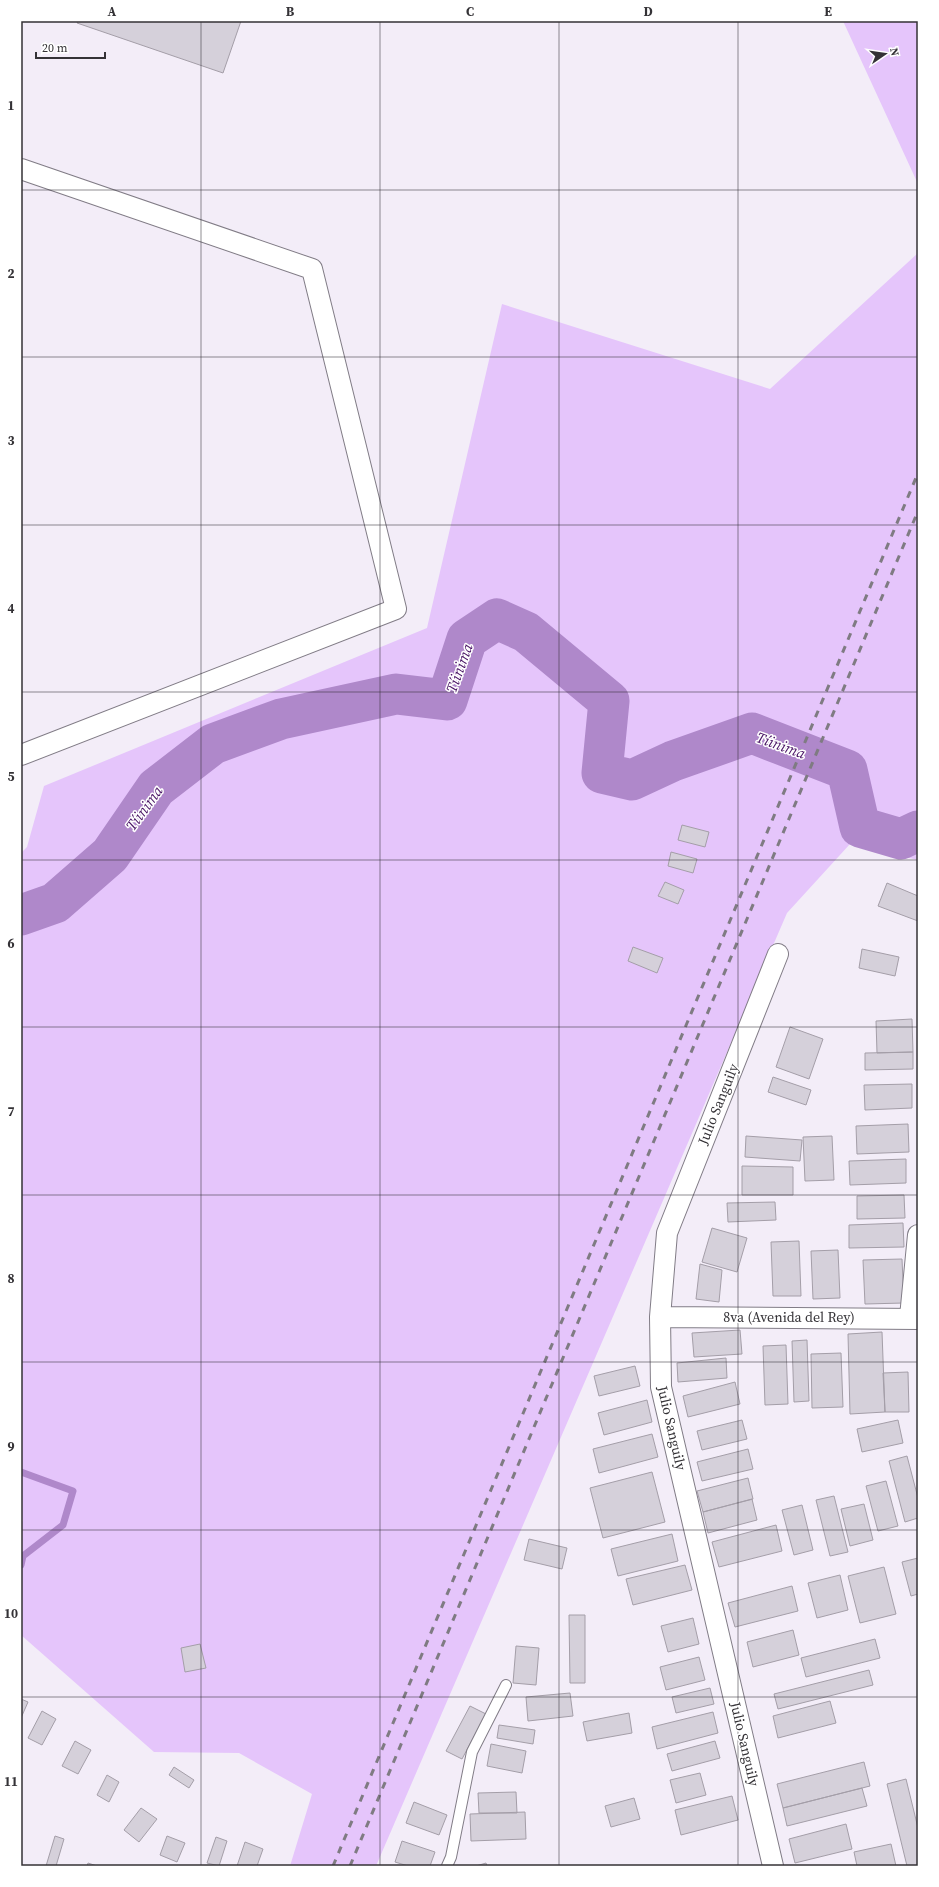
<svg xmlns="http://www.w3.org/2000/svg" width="939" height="1887" font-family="'Source Serif 4',serif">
  <rect width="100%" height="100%" fill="#f3edf8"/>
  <path fill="#e5c5fb" d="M 843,21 L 918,21 L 918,184 Z
    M 918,253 L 918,860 L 850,844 L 787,913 L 376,1866 L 290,1866 L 312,1794 L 239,1753 L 154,1752 L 21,1635 L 21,1524 L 23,1520 L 21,1519 L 21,853 L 27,847 L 44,786 L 427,628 L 502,304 L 770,389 Z"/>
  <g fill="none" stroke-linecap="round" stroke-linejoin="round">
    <path stroke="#af88ca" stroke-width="7" d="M 21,1472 L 73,1491 L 63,1525 L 23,1556 L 21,1565"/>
    <path stroke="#af88ca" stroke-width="41" d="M 21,915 L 55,903 L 110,855 L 156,788 L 213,744 L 281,719 L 396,694 L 447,700 L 467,639 L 497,619 L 526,632 L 609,701 L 602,773 L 632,780 L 673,761 L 752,733 L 847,770 L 860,827 L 901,839 L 918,831"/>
  </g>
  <path fill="#d5d0da" stroke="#a49ea8" d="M 78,21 L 241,21 L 223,73 L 77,23 Z
    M 682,825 L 709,832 L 705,847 L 678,840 Z
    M 671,852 L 697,859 L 693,873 L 668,866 Z
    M 665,882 L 684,890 L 678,904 L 658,896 Z
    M 887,883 L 918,896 L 918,921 L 878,906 Z
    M 633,947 L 663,958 L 657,973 L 628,961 Z
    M 862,949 L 899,957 L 895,976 L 859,968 Z
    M 912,1019 L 913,1052 L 877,1053 L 876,1021 Z
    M 790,1027 L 823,1039 L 809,1079 L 776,1067 Z
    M 913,1052 L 913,1069 L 865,1070 L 865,1053 Z
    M 773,1077 L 811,1090 L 806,1105 L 768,1092 Z
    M 912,1084 L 912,1108 L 865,1110 L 864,1085 Z
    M 908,1124 L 909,1152 L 857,1154 L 856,1126 Z
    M 746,1136 L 802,1140 L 800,1161 L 745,1157 Z
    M 832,1136 L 834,1180 L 805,1181 L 803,1137 Z
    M 906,1159 L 906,1183 L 850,1185 L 849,1161 Z
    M 742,1166 L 793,1167 L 793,1195 L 742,1195 Z
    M 904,1195 L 905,1218 L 857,1219 L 857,1196 Z
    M 775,1202 L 776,1220 L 728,1222 L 727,1203 Z
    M 903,1223 L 904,1247 L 849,1248 L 849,1225 Z
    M 712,1228 L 747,1238 L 737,1272 L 702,1262 Z
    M 799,1241 L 801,1296 L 773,1296 L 771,1242 Z
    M 838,1250 L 840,1298 L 813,1299 L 811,1251 Z
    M 902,1259 L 904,1303 L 865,1304 L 863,1260 Z
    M 700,1264 L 722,1270 L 719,1302 L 696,1299 Z
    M 740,1330 L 742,1354 L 694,1357 L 692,1333 Z
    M 882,1332 L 885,1412 L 850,1414 L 848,1334 Z
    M 807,1340 L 809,1401 L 794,1402 L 792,1341 Z
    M 786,1345 L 788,1404 L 765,1405 L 763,1346 Z
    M 841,1353 L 843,1407 L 812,1408 L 811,1354 Z
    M 726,1358 L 727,1378 L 678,1382 L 677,1363 Z
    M 635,1366 L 640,1386 L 599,1396 L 594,1376 Z
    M 908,1372 L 909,1412 L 885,1412 L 883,1373 Z
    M 735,1382 L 740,1404 L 688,1417 L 683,1396 Z
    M 647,1400 L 652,1422 L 604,1435 L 598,1413 Z
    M 742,1420 L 747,1439 L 702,1450 L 697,1431 Z
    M 898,1420 L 903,1443 L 862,1452 L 857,1429 Z
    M 652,1434 L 658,1457 L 599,1473 L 593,1449 Z
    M 748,1449 L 753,1469 L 702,1481 L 697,1462 Z
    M 907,1456 L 918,1498 L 918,1518 L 905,1522 L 889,1461 Z
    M 652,1472 L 665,1522 L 603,1538 L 590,1488 Z
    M 748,1478 L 753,1499 L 703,1512 L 697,1491 Z
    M 886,1481 L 898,1526 L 878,1531 L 866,1486 Z
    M 834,1496 L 848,1552 L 830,1556 L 816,1500 Z
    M 752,1499 L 757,1520 L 708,1533 L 703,1512 Z
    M 864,1504 L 873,1540 L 850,1546 L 841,1509 Z
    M 802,1505 L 813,1550 L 794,1555 L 782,1510 Z
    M 776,1525 L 782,1551 L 719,1567 L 712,1542 Z
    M 672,1534 L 678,1561 L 618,1576 L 611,1549 Z
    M 529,1539 L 567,1548 L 562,1569 L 524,1560 Z
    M 918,1558 L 918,1594 L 911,1596 L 902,1562 Z
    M 685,1565 L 692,1590 L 633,1605 L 626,1579 Z
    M 884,1567 L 896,1614 L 860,1623 L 848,1576 Z
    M 840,1575 L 848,1610 L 817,1618 L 808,1583 Z
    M 792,1586 L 798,1611 L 735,1627 L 728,1603 Z
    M 569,1615 L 585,1615 L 585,1683 L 570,1683 Z
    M 693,1618 L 699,1644 L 668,1652 L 661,1626 Z
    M 793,1630 L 799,1655 L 753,1667 L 747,1642 Z
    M 875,1639 L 880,1658 L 806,1677 L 801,1658 Z
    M 200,1644 L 206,1668 L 185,1672 L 181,1648 Z
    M 516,1646 L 539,1648 L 536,1685 L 513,1683 Z
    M 699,1657 L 705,1680 L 666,1690 L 660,1667 Z
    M 869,1670 L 873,1685 L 778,1709 L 774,1694 Z
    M 710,1688 L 714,1704 L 676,1713 L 672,1697 Z
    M 570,1693 L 573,1716 L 528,1721 L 526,1697 Z
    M 21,1699 L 28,1702 L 21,1718 Z
    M 830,1701 L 836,1723 L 778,1738 L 773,1716 Z
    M 470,1706 L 486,1714 L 462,1759 L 446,1751 Z
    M 42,1711 L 56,1719 L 42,1745 L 28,1738 Z
    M 713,1712 L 718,1733 L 657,1749 L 652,1727 Z
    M 629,1713 L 632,1733 L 587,1741 L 583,1722 Z
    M 499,1725 L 535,1730 L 533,1744 L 497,1738 Z
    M 75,1741 L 91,1750 L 78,1774 L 62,1766 Z
    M 715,1741 L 720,1758 L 672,1771 L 667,1754 Z
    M 491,1744 L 526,1751 L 522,1773 L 487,1766 Z
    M 864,1762 L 870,1786 L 783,1808 L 777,1784 Z
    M 174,1767 L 194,1780 L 189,1788 L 169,1775 Z
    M 700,1773 L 706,1795 L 676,1803 L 670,1780 Z
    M 107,1775 L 119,1782 L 109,1802 L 97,1795 Z
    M 906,1779 L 918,1828 L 918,1866 L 907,1866 L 887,1784 Z
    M 862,1788 L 867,1806 L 787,1826 L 783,1808 Z
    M 516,1792 L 517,1813 L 479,1813 L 478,1793 Z
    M 732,1796 L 738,1820 L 681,1835 L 675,1810 Z
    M 634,1798 L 640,1819 L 611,1827 L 605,1806 Z
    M 414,1802 L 447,1815 L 439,1835 L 406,1823 Z
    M 141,1808 L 157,1819 L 139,1842 L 124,1830 Z
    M 525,1812 L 526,1839 L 471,1841 L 470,1814 Z
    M 846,1824 L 852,1849 L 795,1863 L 789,1839 Z
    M 55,1836 L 64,1839 L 56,1866 L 46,1866 Z
    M 167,1836 L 185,1843 L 177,1862 L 160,1855 Z
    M 216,1837 L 227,1841 L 219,1866 L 207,1863 Z
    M 402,1841 L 435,1852 L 430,1866 L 408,1866 L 395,1862 Z
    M 245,1842 L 263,1849 L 257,1866 L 237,1866 Z
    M 891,1844 L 896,1866 L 857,1866 L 854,1852 Z
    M 88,1863 L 97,1866 L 87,1866 Z
    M 486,1863 L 487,1866 L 476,1866 Z"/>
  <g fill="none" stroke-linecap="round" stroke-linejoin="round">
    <g stroke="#817c86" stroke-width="12">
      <path id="lane" d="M 447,1866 L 451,1857 L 472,1752 L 506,1685"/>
    </g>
    <g stroke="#817c86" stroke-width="22">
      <path id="street" d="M 21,169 L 312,269 L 396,609 L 21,755
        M 660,1317 L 918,1319
        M 910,1317 L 918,1235
        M 773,1866 L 661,1387 L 660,1317 L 667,1233 L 778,954"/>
    </g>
    <use href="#lane" stroke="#fff" stroke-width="10"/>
    <use href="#street" stroke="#fff" stroke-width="20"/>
    <path stroke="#7f7b82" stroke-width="3" stroke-dasharray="7 7" stroke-linecap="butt" d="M 333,1866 L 918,473
      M 350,1866 L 918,511"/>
  </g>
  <path fill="none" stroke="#343236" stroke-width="1" stroke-opacity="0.55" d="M 201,21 L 201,1866M 380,21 L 380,1866M 559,21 L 559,1866M 738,21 L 738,1866M 21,190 L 918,190M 21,357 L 918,357M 21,525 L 918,525M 21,692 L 918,692M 21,860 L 918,860M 21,1027 L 918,1027M 21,1195 L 918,1195M 21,1362 L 918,1362M 21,1530 L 918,1530M 21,1697 L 918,1697"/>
  <g text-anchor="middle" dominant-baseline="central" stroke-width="3" stroke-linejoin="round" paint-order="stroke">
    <g font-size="14" fill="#343236" stroke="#fff">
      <text transform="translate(718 1104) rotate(-68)">Julio Sanguily</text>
      <text x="789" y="1317">8va (Avenida del Rey)</text>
      <text transform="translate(672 1428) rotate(77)">Julio Sanguily</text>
      <text transform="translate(745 1744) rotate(77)">Julio Sanguily</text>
    </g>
    <g font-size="15" font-style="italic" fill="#481364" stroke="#fff">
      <text transform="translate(459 668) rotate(-70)">Tíinima</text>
      <text transform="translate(781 745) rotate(20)">Tíinima</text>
      <text transform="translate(144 808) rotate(-54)">Tíinima</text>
    </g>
  </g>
  <rect width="939" height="1887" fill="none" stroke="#ffffff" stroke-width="44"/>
  <g transform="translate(885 54) rotate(77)" stroke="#ffffff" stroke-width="3" paint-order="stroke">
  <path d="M0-3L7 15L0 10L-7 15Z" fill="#343236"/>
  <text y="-6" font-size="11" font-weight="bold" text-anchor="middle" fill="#343236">N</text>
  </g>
  <path d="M36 52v6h69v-6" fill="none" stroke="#343236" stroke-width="2"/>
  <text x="42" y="52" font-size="12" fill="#343236" stroke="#ffffff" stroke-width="3" paint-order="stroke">20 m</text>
  <rect x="22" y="22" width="895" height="1843" fill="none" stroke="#343236" stroke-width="1.5"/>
  <g font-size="13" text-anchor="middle" font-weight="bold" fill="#343236">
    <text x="112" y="16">A</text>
    <text x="290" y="16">B</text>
    <text x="470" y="16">C</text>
    <text x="648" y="16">D</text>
    <text x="828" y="16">E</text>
    <text x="11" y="110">1</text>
    <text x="11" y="278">2</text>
    <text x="11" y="445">3</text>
    <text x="11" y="613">4</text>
    <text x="11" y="781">5</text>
    <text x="11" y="948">6</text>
    <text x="11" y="1116">7</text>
    <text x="11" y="1283">8</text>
    <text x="11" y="1451">9</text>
    <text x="11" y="1618">10</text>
    <text x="11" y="1786">11</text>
  </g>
</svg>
